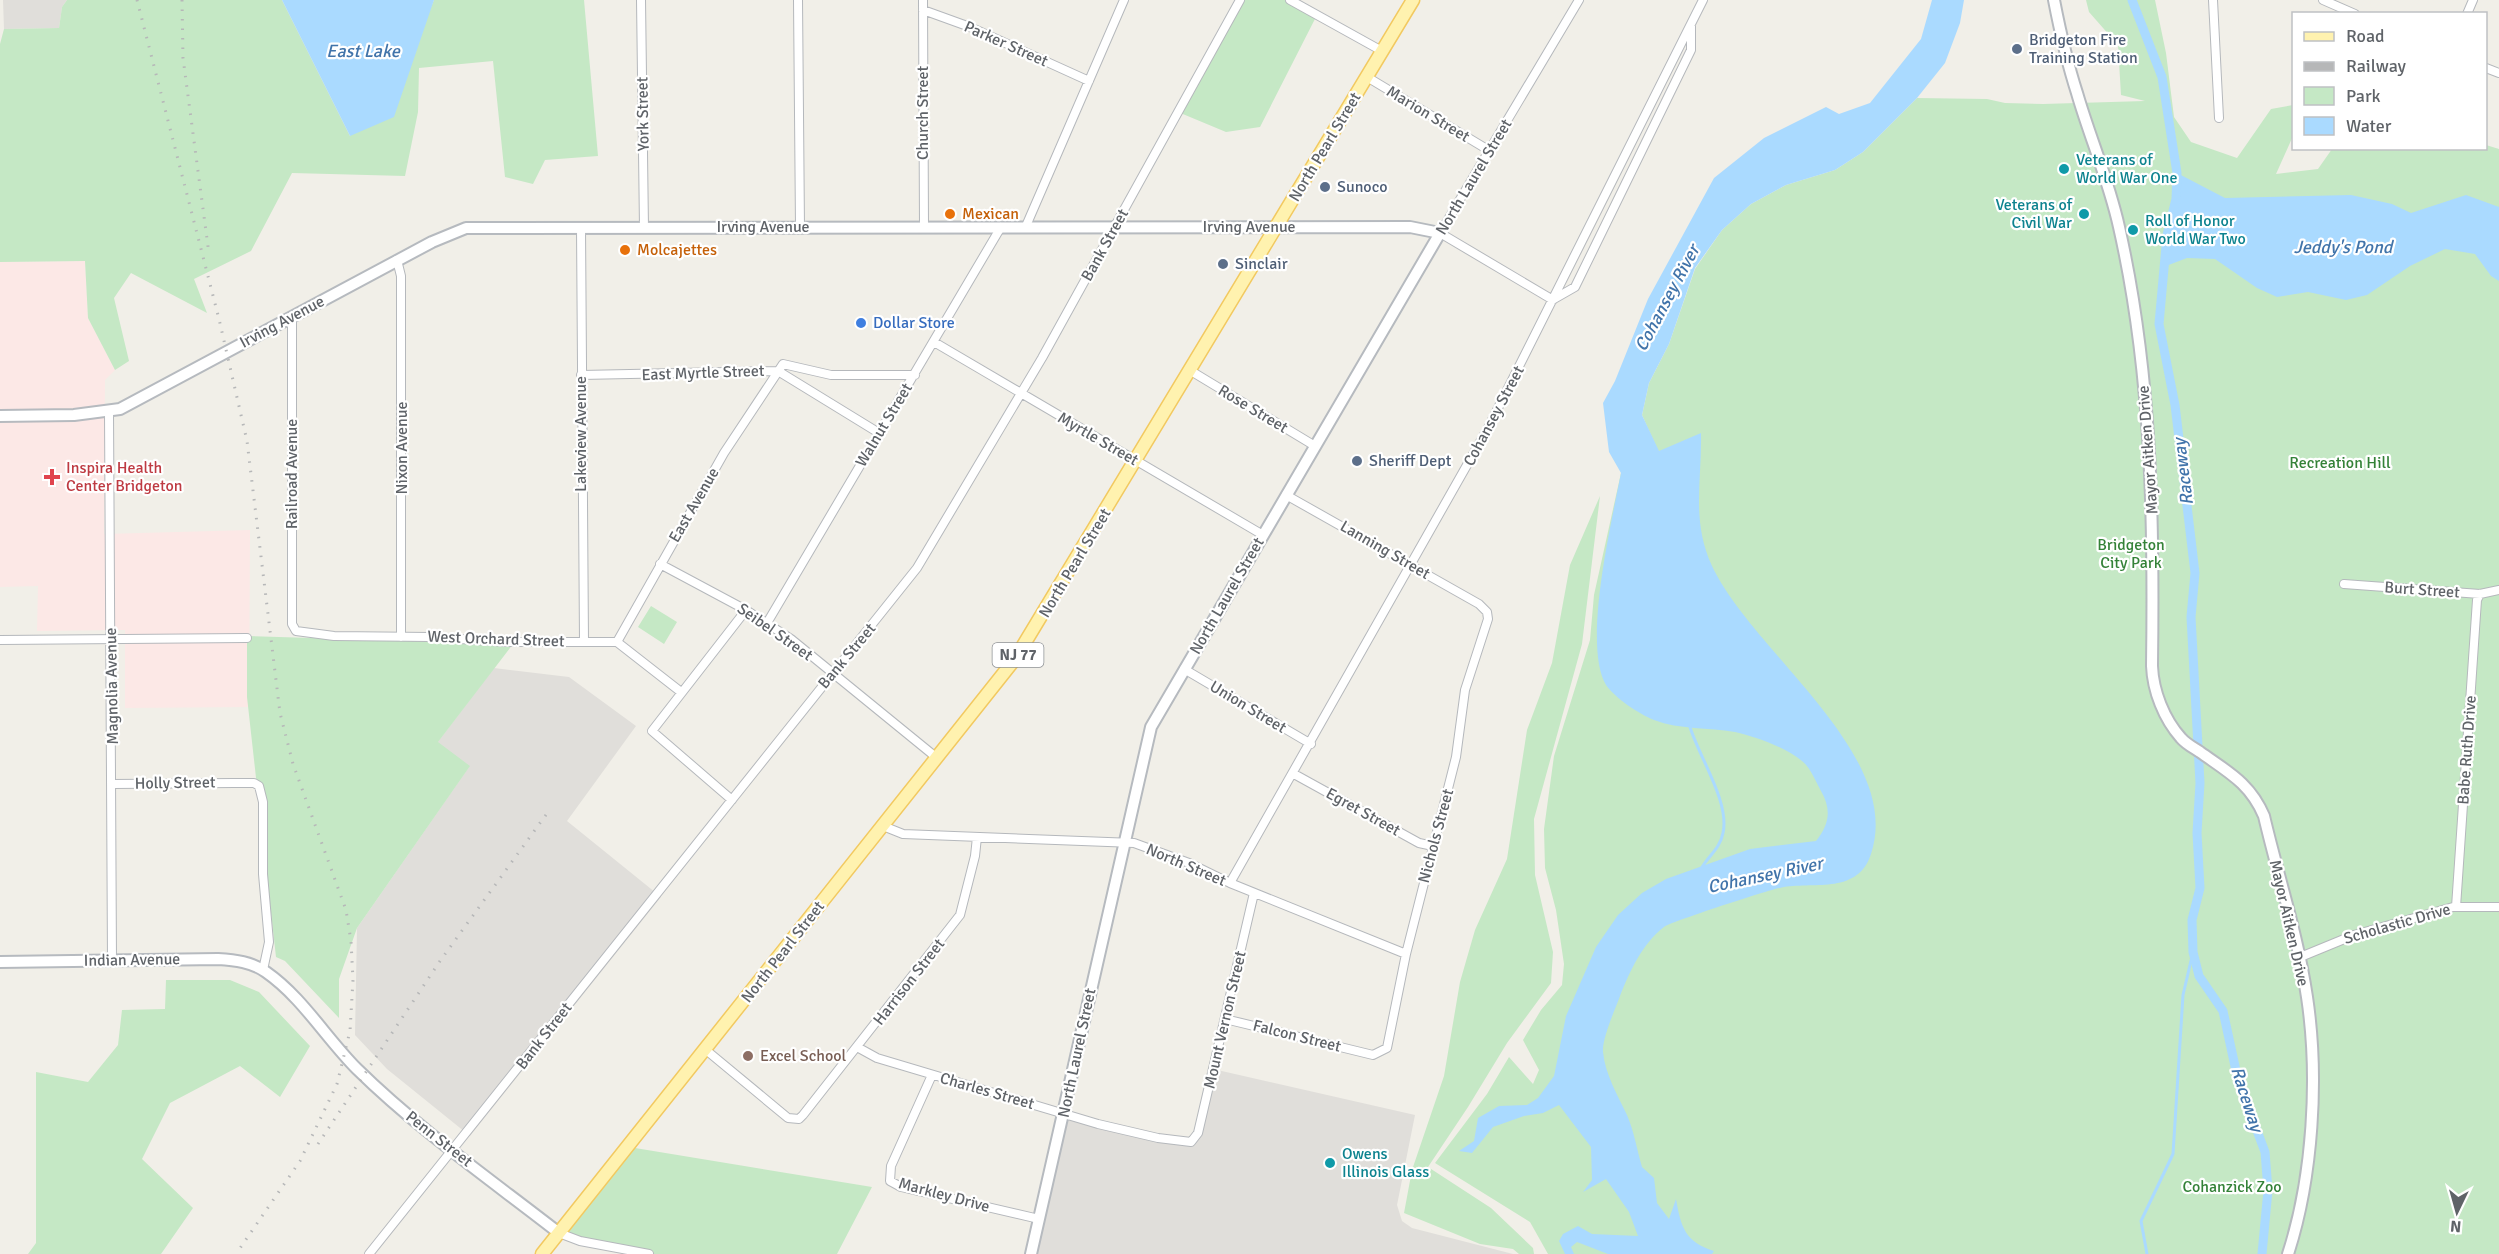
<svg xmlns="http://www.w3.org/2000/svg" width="2499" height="1254" font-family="Signika,sans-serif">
  <rect width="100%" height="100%" fill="#f1efe8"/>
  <path fill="#e0deda" d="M 3,0 L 67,0 L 62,7 L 59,28 L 4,29 Z
    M 494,668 L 569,677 L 636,726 L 567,821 L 661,897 L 470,1136 L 387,1069 L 355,1035 L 357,928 L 469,767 L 437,743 Z
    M 1213,1069 L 1415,1115 L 1397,1205 L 1402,1221 L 1412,1228 L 1513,1254 L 1031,1254 L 1064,1113 L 1187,1143 L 1198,1133 Z"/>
  <path fill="#fce8e6" d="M 85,261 L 88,318 L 115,370 L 105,380 L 104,534 L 250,530 L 249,707 L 125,708 L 125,630 L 37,631 L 38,586 L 0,587 L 0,262 Z"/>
  <path fill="#c5e8c5" d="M 67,0 L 282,0 L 350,136 L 428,14 L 434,0 L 584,0 L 598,156 L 545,160 L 533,184 L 505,177 L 493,61 L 419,68 L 418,112 L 405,176 L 292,173 L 251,251 L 194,279 L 207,313 L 131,273 L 114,298 L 129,361 L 115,370 L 88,318 L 85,261 L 0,262 L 0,44 L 4,29 L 59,28 L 62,7 Z
    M 1240,0 L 1290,0 L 1317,15 L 1260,127 L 1226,132 L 1178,112 Z
    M 2086,0 L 2155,0 L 2166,53 L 2174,117 L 2191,142 L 2237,158 L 2271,109 L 2293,105 L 2293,136 L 2276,174 L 2318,169 L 2332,149 L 2486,148 L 2486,145 L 2499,149 L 2499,1254 L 1548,1254 L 1530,1222 L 1435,1163 L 1487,1094 L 1509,1057 L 1533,1084 L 1539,1070 L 1523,1040 L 1541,1010 L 1562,985 L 1564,964 L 1556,910 L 1545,868 L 1544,829 L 1554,756 L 1590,640 L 1594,595 L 1621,473 L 1658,451 L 1642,415 L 1649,383 L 1669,344 L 1695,269 L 1722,230 L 1751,204 L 1786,185 L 1835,170 L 1863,152 L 1917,98 L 1987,99 L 2005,103 L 2043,104 L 2145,101 L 2121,95 L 2118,45 L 2089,12 Z
    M 1600,496 L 1582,644 L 1534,819 L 1535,875 L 1553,952 L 1551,983 L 1507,1043 L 1468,1107 L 1428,1167 L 1491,1208 L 1533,1248 L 1534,1254 L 1519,1254 L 1513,1249 L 1480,1244 L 1404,1213 L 1412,1170 L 1444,1076 L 1460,982 L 1475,930 L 1507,859 L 1527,730 L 1552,663 L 1570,565 Z
    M 651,606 L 677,622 L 664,644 L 638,627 Z
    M 247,636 L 513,644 L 438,742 L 470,766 L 357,928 L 339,979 L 339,1018 L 285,961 L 276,957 L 247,697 Z
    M 166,980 L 230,980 L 259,992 L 310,1046 L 280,1097 L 240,1066 L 170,1103 L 142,1159 L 193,1208 L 161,1254 L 28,1254 L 36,1243 L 36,1072 L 88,1082 L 118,1045 L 122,1010 L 165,1009 Z
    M 629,1147 L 872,1187 L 837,1254 L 649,1254 L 559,1233 Z"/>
  <path fill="#aadaff" d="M 282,0 L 434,0 L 394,117 L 350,136 Z
    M 1932,0 L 1964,0 L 1960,23 L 1945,63 L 1917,98 L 1863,152 L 1835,170 L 1786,185 L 1751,204 L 1722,230 L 1695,268 L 1669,344 L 1649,383 L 1642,415 L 1659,451 L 1701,433 C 1702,482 1691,520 1712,566 C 1753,653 1904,754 1871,854 C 1858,894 1816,882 1784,887 C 1771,889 1671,922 1664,927 C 1642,944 1630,971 1620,996 C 1615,1010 1602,1038 1603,1052 C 1605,1074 1618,1096 1627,1115 C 1634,1131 1637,1150 1642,1167 L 1654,1178 L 1657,1203 L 1669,1219 L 1676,1199 C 1681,1227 1685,1242 1714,1251 L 1712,1254 L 1608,1254 L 1577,1242 L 1571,1247 L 1574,1254 L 1565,1254 L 1559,1241 L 1563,1234 L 1578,1226 L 1592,1234 L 1638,1236 L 1629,1212 L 1606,1179 L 1583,1192 L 1592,1180 L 1591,1147 L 1559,1105 L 1543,1113 L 1524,1116 L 1493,1127 L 1472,1153 L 1459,1151 L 1474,1141 L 1478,1118 L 1499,1106 L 1527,1105 L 1538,1098 L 1554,1076 L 1566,1016 L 1596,947 L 1618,915 L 1642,893 L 1666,879 L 1750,849 L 1816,841 C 1829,825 1832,810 1821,791 C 1816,782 1810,767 1802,761 C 1785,747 1756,737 1735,732 C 1708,727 1680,730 1654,720 C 1639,714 1615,698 1606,685 C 1582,644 1612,521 1621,473 L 1609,452 L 1603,403 L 1615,381 L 1648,299 L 1714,178 L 1764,138 L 1826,107 L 1839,114 L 1870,103 L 1921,39 Z
    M 2177,173 L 2225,198 L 2351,195 L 2392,204 L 2411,213 L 2466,195 L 2499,207 L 2499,281 L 2491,276 L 2475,254 L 2445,249 L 2410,266 L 2367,295 L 2346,300 L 2308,292 L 2277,297 L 2257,288 L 2215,259 L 2187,258 L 2166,266 C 2167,234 2176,205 2177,173 Z"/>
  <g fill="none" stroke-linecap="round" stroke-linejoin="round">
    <path stroke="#aadaff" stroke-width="3" d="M 1690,727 C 1699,757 1730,802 1723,833 C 1720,849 1708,856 1701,869
      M 2147,1254 L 2141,1221 L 2173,1154 L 2183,995 L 2193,952"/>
    <path stroke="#aadaff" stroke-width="9" d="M 2132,0 L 2162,77 L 2177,173 L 2176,199 L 2167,235 L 2159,324 L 2175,405 L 2195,573 L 2191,617 L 2200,783 L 2197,833 L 2200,888 L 2192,920 L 2193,952 L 2199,976 L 2223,1011 L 2238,1080 L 2265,1152 L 2268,1190 L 2262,1254"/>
    <g stroke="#b5b8bc" stroke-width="10">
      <path id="street" d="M 641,0 L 644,228
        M 798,0 L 800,227
        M 923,0 L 924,226
        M 1290,0 L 1382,51
        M 2213,0 L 2219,118
        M 2323,0 L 2355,14
        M 923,10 L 970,27 L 1089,81
        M 2467,14 L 2473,0
        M 2486,68 L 2499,73
        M 1367,77 L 1490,151
        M 1026,226 L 1124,0
        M 581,228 L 584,641
        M 397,260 L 401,276 L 401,637
        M 1554,299 L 1575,287 L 1691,50 L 1691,26
        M 1553,300 L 1440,233 L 1579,0
        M 292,317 L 292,624 L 296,631 L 334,636 L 430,637 L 506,642 L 617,642 L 681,692
        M 934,342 L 1263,535
        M 1191,371 L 1315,446
        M 581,375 L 778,371 L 879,433
        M 109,412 L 112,960
        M 660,564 L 746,610 L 791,639 L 937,758
        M 2344,584 L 2480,594 L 2499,590
        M 767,623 L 1001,227
        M 0,640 L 247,638
        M 617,642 L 724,453 L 783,364 L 831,375 L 915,375
        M 1184,669 L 1311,744
        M 1294,774 L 1419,843 L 1433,846
        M 113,784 L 234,783 L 254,783 L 259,786 L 263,802 L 263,874 L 269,942 L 263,970
        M 732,800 L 652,731 L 746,610
        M 883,826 L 903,834 L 1134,843 L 1189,863 L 1230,883 L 1406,954
        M 1230,883 L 1488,428 L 1703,0
        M 2456,907 L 2477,600 L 2480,594
        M 2298,958 L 2354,935 L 2453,907 L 2499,907
        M 1225,1019 L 1373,1055 L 1387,1048 L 1406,954 L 1456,757 L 1465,690 L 1488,619 L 1487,612 L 1479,604 L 1286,495
        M 857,1047 L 877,1058 L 1098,1124 L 1158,1138 L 1191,1142 L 1198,1133 L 1254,893
        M 706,1050 L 788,1118 L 799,1119 L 803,1115 L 960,915 L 975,856 L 977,837
        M 932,1075 L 891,1166 L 890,1181 L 901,1187 L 1039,1219
        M 559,1233 L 580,1241 L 649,1254
        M 369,1254 L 917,568 L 1042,358 L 1240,0"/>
    </g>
    <g stroke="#b6babf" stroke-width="14">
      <path id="secondary" d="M 2054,0 C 2060,31 2067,62 2077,93 C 2090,138 2109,181 2119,227 C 2152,372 2154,519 2152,666 C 2153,691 2164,719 2181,738 C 2186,744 2194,748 2200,752 C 2228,772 2250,783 2264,816 C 2278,876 2298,936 2307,997 C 2319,1077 2313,1177 2288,1254
        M 0,416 L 74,415 L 120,409 L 432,242 L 466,228 L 1410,227 L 1440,233 L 1151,727 L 1031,1254
        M 0,962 L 218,959 C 235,960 252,962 266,972 C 302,997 326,1038 357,1069 C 418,1129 491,1180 559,1233"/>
    </g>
    <g stroke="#f2c960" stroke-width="15">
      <path id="primary" d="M 542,1254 L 1015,659 L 1413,0"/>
    </g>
    <use href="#street" stroke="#fff" stroke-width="8"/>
    <use href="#secondary" stroke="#fff" stroke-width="10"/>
    <use href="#primary" stroke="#fff2af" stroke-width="12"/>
    <path stroke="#b6b7b8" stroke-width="3" stroke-dasharray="1.5 8" stroke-linecap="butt" d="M 137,0 L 219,319 L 247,441 L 280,713 L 293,764 L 346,910 L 351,941 L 353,980 L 350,1031 L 337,1084 L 300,1161 L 236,1254
      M 182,0 L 183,58 L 209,254
      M 318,1144 L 440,961 L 548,812"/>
  </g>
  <g fill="#5c6f8a" stroke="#fff" stroke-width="2">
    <circle cx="2017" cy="49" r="6"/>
    <circle cx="1325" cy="187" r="6"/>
    <circle cx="1223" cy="264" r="6"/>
    <circle cx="1357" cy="461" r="6"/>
  </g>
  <g fill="#0f9aa8" stroke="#fff" stroke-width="2">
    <circle cx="2064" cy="169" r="6"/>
    <circle cx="2084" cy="214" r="6"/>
    <circle cx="2133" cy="230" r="6"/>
    <circle cx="1330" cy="1163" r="6"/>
  </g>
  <g fill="#e8710a" stroke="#fff" stroke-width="2">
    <circle cx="950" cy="214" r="6"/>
    <circle cx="625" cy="250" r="6"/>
  </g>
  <circle fill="#3f7fe0" stroke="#fff" stroke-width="2" cx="861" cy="323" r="6"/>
  <path fill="#e0444e" stroke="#fff" stroke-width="2" d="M49 468h6v6h6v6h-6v6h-6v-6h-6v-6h6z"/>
  <circle fill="#8d6e63" stroke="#fff" stroke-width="2" cx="748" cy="1056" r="6"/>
  <g text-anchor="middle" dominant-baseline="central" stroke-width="4.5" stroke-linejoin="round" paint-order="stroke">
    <rect fill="#fff" stroke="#8f9295" stroke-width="1.5" x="992.5" y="643" width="51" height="24" rx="4.5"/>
    <g font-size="15" font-weight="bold" fill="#5f6368">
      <text x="1018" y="655">NJ 77</text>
    </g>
    <g font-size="16" fill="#4e5e75" stroke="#fff" text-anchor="start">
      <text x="2029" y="40">Bridgeton Fire<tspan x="2029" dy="18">Training Station</tspan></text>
      <text x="1337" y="187">Sunoco</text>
      <text x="1235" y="264">Sinclair</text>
      <text x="1369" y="461">Sheriff Dept</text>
    </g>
    <g font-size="16" fill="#5f6368" stroke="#fff">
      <text transform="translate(1006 44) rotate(24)">Parker Street</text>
      <text transform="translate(923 113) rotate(-90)">Church Street</text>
      <text transform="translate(643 114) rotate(-91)">York Street</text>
      <text transform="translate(1428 114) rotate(31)">Marion Street</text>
      <text transform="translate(1325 147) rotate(-59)">North Pearl Street</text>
      <text transform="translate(1474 177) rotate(-59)">North Laurel Street</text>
      <text x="763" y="227">Irving Avenue</text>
      <text x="1249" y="227">Irving Avenue</text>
      <text transform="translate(1105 245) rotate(-61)">Bank Street</text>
      <text transform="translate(282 322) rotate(-28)">Irving Avenue</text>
      <text transform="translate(703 373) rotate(-2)">East Myrtle Street</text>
      <text transform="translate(1253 409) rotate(31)">Rose Street</text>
      <text transform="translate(1494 416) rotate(-62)">Cohansey Street</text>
      <text transform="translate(884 425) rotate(-59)">Walnut Street</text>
      <text transform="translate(581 434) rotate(-90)">Lakeview Avenue</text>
      <text transform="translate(1098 439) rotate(30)">Myrtle Street</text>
      <text transform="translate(402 448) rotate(-90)">Nixon Avenue</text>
      <text transform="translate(2148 450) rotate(-94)">Mayor Aitken Drive</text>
      <text transform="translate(292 474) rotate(-90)">Railroad Avenue</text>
      <text transform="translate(694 505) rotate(-60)">East Avenue</text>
      <text transform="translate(1385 550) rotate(30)">Lanning Street</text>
      <text transform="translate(1075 563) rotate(-59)">North Pearl Street</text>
      <text transform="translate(2422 590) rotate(4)">Burt Street</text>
      <text transform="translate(1227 596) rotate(-60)">North Laurel Street</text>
      <text transform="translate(775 632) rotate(35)">Seibel Street</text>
      <text transform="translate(496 639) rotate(2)">West Orchard Street</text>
      <text transform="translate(847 656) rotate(-50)">Bank Street</text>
      <text transform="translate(112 686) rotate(-91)">Magnolia Avenue</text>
      <text transform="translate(1248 707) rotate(31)">Union Street</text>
      <text transform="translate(2467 750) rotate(-86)">Babe Ruth Drive</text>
      <text transform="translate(175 783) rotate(-1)">Holly Street</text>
      <text transform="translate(1363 812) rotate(29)">Egret Street</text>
      <text transform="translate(1436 836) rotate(-75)">Nichols Street</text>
      <text transform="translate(1186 865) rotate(23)">North Street</text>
      <text transform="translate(2289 923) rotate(77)">Mayor Aitken Drive</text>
      <text transform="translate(2397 924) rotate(-16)">Scholastic Drive</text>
      <text transform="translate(783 952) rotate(-52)">North Pearl Street</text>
      <text transform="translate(132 960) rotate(-1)">Indian Avenue</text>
      <text transform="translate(909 982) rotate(-52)">Harrison Street</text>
      <text transform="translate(1225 1020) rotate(-77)">Mount Vernon Street</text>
      <text transform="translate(544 1036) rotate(-52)">Bank Street</text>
      <text transform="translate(1297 1036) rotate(14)">Falcon Street</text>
      <text transform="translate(1077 1053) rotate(-78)">North Laurel Street</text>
      <text transform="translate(987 1091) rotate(16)">Charles Street</text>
      <text transform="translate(439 1139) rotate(38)">Penn Street</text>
      <text transform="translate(944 1195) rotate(15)">Markley Drive</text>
    </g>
    <g font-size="16" fill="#0d838f" stroke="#fff" text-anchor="start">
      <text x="2076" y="160">Veterans of<tspan x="2076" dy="18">World War One</tspan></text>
      <text x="2072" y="205" text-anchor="end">Veterans of<tspan x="2072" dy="18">Civil War</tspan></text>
      <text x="2145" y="221">Roll of Honor<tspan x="2145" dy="18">World War Two</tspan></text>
      <text x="1342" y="1154">Owens<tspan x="1342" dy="18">Illinois Glass</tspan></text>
    </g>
    <g font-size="16" fill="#c56008" stroke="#fff" text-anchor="start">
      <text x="962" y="214">Mexican</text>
      <text x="637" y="250">Molcajettes</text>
    </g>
    <g font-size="16" fill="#366cbe" stroke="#fff" text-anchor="start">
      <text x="873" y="323">Dollar Store</text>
    </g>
    <g font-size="16" fill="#348238" stroke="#fff">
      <text x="2340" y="463">Recreation Hill</text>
      <text x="2131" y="545">Bridgeton<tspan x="2131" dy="18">City Park</tspan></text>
      <text x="2232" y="1187">Cohanzick Zoo</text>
    </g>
    <g font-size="16" fill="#be3a42" stroke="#fff" text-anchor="start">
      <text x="66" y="468">Inspira Health<tspan x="66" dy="18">Center Bridgeton</tspan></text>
    </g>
    <g font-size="16" fill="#785e54" stroke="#fff" text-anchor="start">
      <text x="760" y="1056">Excel School</text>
    </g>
    <g font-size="18" font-style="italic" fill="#4174aa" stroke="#fff">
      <text x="363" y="51">East Lake</text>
      <text x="2343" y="247">Jeddy's Pond</text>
      <text transform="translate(1667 298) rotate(-62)">Cohansey River</text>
      <text transform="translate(2183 472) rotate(-97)">Raceway</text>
      <text transform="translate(1765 875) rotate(-12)">Cohansey River</text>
      <text transform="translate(2247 1099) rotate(72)">Raceway</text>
    </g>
  </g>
  <rect x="2292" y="12" width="195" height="138" fill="#ffffff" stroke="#bfc1c3" stroke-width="1.5"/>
  <rect x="2304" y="32" width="30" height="9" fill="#fff2af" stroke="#bfc1c3" stroke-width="1.5"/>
  <text x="2346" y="42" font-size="18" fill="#5f6368">Road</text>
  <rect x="2304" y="62" width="30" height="9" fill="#b6b7b8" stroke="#bfc1c3" stroke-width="1.5"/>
  <text x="2346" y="72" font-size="18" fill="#5f6368">Railway</text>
  <rect x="2304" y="87" width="30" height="18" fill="#c5e8c5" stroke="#bfc1c3" stroke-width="1.5"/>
  <text x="2346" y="102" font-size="18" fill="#5f6368">Park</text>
  <rect x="2304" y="117" width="30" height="18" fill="#aadaff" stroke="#bfc1c3" stroke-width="1.5"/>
  <text x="2346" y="132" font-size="18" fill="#5f6368">Water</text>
  <g transform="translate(2457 1212) rotate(185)" stroke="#ffffff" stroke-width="4.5" paint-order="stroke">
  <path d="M0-4.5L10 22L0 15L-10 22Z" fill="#5f6368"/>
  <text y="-9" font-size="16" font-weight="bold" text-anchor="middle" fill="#5f6368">N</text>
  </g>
</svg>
